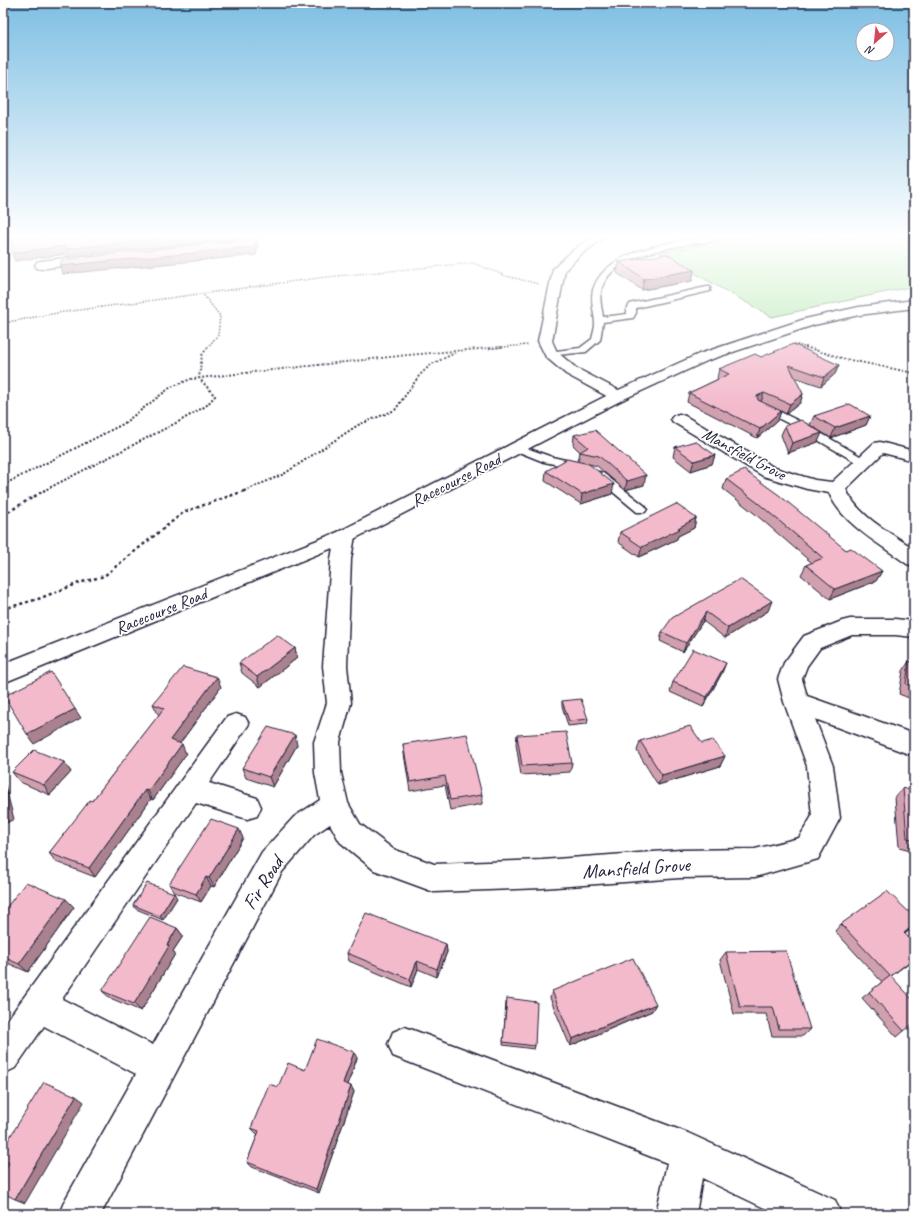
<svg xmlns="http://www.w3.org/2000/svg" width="917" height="1217" font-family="Caveat,sans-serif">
  <rect width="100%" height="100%" fill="#fff"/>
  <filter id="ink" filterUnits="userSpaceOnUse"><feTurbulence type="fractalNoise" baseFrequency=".025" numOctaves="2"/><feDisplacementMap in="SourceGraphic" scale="8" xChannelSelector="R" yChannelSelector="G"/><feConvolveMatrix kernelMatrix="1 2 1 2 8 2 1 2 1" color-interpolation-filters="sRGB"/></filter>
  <g filter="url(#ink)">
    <path fill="#b0e7aa" stroke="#698472" d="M 742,237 L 914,237 L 914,286 L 772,317 L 659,253 Z"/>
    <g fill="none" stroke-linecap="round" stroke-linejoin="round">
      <g stroke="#22223b" stroke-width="3">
        <path id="lane" d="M 704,237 L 722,237 C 714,243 699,242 690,244 C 661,249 607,258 601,292 C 599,300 602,309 603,317 L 627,314 L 627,309 L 630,304 L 633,303 L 707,287 L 710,287 L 710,291 L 636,308 L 636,313 L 633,318 L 603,322 L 600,340 L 586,352 L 548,356 L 546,354 L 548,352 L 580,348 L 592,339 C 593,334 595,329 595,324 C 595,314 590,301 593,290 C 605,250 669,243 704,237 Z
          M 764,404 L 805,424 L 867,460 L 869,462 L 867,464 L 859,464 L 797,428 L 760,409 L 759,407 Z
          M 518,445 L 552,457 L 583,464 L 585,466 L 583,468 L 579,469 L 544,462 L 514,450 L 512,448 Z
          M 599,472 L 603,473 L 645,506 L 647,509 L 645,512 L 637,512 L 595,477 L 593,475 L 595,473 Z"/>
      </g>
      <g stroke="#22223b" stroke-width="3">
        <path id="street" d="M 592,237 L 605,237 L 580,255 L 565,270 L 552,341 L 557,352 L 576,368 L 624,393 L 626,396 L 624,399 L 618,401 L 612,399 L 566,374 L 546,357 L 538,341 L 553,269 L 572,251 Z
          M 90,255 L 94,257 L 96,259 L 94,261 L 41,269 L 37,268 L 35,265 L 37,262 L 41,261 Z
          M 679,414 L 685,416 L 775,468 L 815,480 L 832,482 L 874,443 L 880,442 L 914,451 L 914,461 L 883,453 L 846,489 C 858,517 890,532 914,549 L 914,566 L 907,564 C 880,544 842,524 829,493 L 807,489 L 763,476 L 673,422 L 671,419 L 673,416 Z
          M 345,530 L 352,532 L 355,536 L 351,559 L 347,666 L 351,703 L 340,742 L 341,773 L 348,803 L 360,824 L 393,849 L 434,864 L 542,860 L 680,850 L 755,849 L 799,838 L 812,816 L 807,766 L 784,702 L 778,679 L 784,663 L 804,636 L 842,621 L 850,619 L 895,619 L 914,621 L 914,637 L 895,635 L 852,635 L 820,648 L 807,666 L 802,679 L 807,696 L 914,734 L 914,756 L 815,719 L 833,766 L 840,818 L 818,859 L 755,877 L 680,878 L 542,888 L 434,892 L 374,870 L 340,842 L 330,824 L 314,835 L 282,872 L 101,1214 L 59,1214 L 65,1200 L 136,1074 L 44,1026 L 15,1068 L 3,1074 L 3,1026 L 227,717 L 236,714 L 245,717 L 249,724 L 209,783 L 257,798 L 261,807 L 257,816 L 247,819 L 196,803 L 62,999 L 153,1045 L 262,852 L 294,817 L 320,800 L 315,773 L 314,742 L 327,703 L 323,666 L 331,559 L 335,536 L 338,532 Z
          M 405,1027 L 688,1133 L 835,1200 L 841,1214 L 777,1214 L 702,1178 L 696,1214 L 656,1214 L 667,1163 L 393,1056 L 388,1044 L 393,1032 Z"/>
      </g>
      <g stroke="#22223b" stroke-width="3">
        <path id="secondary" d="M 914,300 L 914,308 L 859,315 L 814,325 L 709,360 L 624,399 L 352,540 L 3,683 L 3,664 L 338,532 L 612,393 L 699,354 L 805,319 L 859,307 Z"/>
      </g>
      <path stroke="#22223b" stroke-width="1.5" stroke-dasharray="1.5 1.5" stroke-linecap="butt" d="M 202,293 L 220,316 L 218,335 L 207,348
        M 3,323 L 57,313 L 326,277 L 473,263 L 506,276 L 539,284
        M 794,344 L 808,348
        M 490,348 L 528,345"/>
      <path stroke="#22223b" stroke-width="2" stroke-dasharray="2 2" stroke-linecap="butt" d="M 805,347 L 845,359 L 914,373
        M 3,485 L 123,424 L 171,387 L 191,379 L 408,355 L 502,347
        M 43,491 L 178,422 L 206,406 L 215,396 L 199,378 L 202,355 L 208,347
        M 244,491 L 284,474 L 358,425 L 395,410 L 419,376 L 426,369 L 434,363 L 455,353"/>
      <path stroke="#22223b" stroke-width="2.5" stroke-dasharray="3 3" stroke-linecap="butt" d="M 3,515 L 45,490
        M 3,609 L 38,599 L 79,583 L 104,576 L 184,512 L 247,490"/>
      <use href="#lane" fill="#fff" fill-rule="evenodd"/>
      <use href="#street" fill="#fff" fill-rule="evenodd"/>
      <use href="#secondary" fill="#fff" fill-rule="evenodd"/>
    </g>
    <path fill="#d1a0af" stroke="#22223b" d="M 619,262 L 694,270 L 692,281 L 642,290 L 617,273 Z
      M 761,357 L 839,365 L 835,374 L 821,386 L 794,377 L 803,394 L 800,403 L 786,414 L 781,411 L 778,420 L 757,438 L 687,402 L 689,393 L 718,379 L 717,378 L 719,369 Z
      M 814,416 L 870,416 L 866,425 L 831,438 L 810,425 Z
      M 785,426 L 818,442 L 788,453 L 781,435 Z
      M 574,435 L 644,485 L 625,490 L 597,466 L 589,464 L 612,494 L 581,504 L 545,481 L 546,471 L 578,461 L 580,452 L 573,445 Z
      M 675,447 L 715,455 L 712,464 L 691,471 L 673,457 Z
      M 726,479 L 882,571 L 876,581 L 830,599 L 801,575 L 806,565 L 812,563 L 754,513 L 723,489 Z
      M 696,518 L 694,528 L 678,536 L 677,539 L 639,557 L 618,542 L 620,532 Z
      M 740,579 L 768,611 L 725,638 L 703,621 L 683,652 L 660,641 L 662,632 Z
      M 295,648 L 297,658 L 260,687 L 242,673 L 239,663 Z
      M 909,661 L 914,663 L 914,700 L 899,694 L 903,671 Z
      M 722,673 L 703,707 L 670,692 L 673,682 Z
      M 221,687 L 180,743 L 186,754 L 153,800 L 151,799 L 95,877 L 56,862 L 49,853 L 92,801 L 159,715 L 158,714 L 153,704 Z
      M 562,701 L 588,719 L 587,724 L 568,726 L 562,706 Z
      M 517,735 L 572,763 L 570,772 L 521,775 L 516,744 Z
      M 640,741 L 702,743 L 725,756 L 720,766 L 658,785 L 637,751 Z
      M 403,744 L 482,795 L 482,804 L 450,810 L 445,785 L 410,791 L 404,754 Z
      M 297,745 L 273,787 L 246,778 L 242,768 Z
      M 64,762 L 71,772 L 50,795 L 20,782 L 12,772 Z
      M 903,788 L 914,791 L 914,851 L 899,847 L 895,797 Z
      M 243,838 L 214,887 L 211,886 L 201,902 L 174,892 L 169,884 Z
      M 177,898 L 163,920 L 136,909 L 133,905 Z
      M 74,907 L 28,972 L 3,961 L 3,912 Z
      M 841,924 L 911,929 L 905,934 L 891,976 L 904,1031 L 897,1037 L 862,998 L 882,982 L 835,931 Z
      M 177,928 L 183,936 L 173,951 L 175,954 L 141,1011 L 110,998 L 102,991 Z
      M 446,944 L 447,952 L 437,977 L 418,969 L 411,987 L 349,961 L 347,953 Z
      M 726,952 L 810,1029 L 803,1036 L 772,1036 L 766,1014 L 734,1014 L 720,960 Z
      M 552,991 L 652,1011 L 570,1046 L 550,998 Z
      M 506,1002 L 535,1046 L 534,1049 L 503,1045 Z
      M 357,1058 L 348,1085 L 351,1086 L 354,1092 L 319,1193 L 252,1167 L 247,1162 L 258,1134 L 256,1133 L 251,1128 L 305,1070 Z"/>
    <path fill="#aa828f" stroke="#22223b" d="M 174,237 L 240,237 L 237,239 L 68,257 L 67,254 L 15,261 L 12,253 L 66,246 Z
      M 257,238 L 258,246 L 256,255 L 62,274 L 60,266 Z
      M 694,270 L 692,281 L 642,290 L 644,279 Z
      M 839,365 L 835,374 L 821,386 L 824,377 Z
      M 764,393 L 761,402 L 754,405 L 757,396 Z
      M 803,394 L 800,403 L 786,414 L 790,404 Z
      M 781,411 L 778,420 L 757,438 L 760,429 Z
      M 870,416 L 866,425 L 831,438 L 835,428 Z
      M 822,433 L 818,442 L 788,453 L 792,443 Z
      M 715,455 L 712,464 L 691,471 L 694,461 Z
      M 646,475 L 644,485 L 625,490 L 627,481 Z
      M 614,484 L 612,494 L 581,504 L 582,494 Z
      M 696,518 L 694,528 L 678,536 L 677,539 L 639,557 L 642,547 Z
      M 882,571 L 876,581 L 830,599 L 835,589 Z
      M 772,601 L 768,611 L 725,638 L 728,628 Z
      M 706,612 L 703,621 L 683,652 L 686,643 Z
      M 295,648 L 297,658 L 260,687 L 257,677 Z
      M 726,663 L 722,673 L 703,707 L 707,697 Z
      M 217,677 L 221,687 L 175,750 L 170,740 Z
      M 75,709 L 81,718 L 34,744 L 27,734 Z
      M 295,735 L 297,745 L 273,787 L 269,777 Z
      M 182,744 L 186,754 L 153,800 L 148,791 Z
      M 725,756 L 720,766 L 658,785 L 662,775 Z
      M 64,762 L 71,772 L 50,795 L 44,785 Z
      M 3,783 L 5,785 L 14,819 L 3,825 Z
      M 145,790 L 151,799 L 95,877 L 89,868 Z
      M 239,829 L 243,838 L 214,887 L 209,878 Z
      M 206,877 L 211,886 L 201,902 L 196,894 Z
      M 174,893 L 177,898 L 163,920 L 160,916 Z
      M 66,899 L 74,907 L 28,972 L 19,964 Z
      M 914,925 L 911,929 L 897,940 L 904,933 Z
      M 177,928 L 183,936 L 173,951 L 175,954 L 141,1011 L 134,1004 Z
      M 446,944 L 447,952 L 437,977 L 437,969 Z
      M 914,958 L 914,959 L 883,982 L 891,976 Z
      M 417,961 L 418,969 L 411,987 L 410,979 Z
      M 656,1004 L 652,1011 L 570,1046 L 572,1039 Z
      M 354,1052 L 357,1058 L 346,1089 L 343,1083 Z
      M 351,1086 L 354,1092 L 319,1193 L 316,1189 Z
      M 76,1096 L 84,1102 L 25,1203 L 15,1199 Z"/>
    <path fill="#f3bacc" stroke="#22223b" d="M 13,237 L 174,237 L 65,249 L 66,246 L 12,253 Z
      M 245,237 L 257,237 L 257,238 L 255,247 L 60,266 L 62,260 L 237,240 Z
      M 667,254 L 694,270 L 644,279 L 619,262 Z
      M 793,344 L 839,365 L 824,377 L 789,365 L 803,394 L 790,404 L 764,393 L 757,396 L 758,400 L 781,411 L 760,429 L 689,393 L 729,374 L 719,369 L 755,354 L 761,357 Z
      M 850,404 L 870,416 L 835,428 L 814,416 Z
      M 801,420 L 822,433 L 792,443 L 785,426 Z
      M 595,430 L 646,475 L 627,481 L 599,456 L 580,452 L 588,447 L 574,435 Z
      M 695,441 L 715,455 L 694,461 L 675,447 Z
      M 567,459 L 589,464 L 614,484 L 582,494 L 546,471 Z
      M 744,470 L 779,495 L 846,550 L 851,548 L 882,571 L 835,589 L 806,565 L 823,558 L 758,503 L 726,479 Z
      M 676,504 L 696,518 L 678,528 L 680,529 L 642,547 L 620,532 Z
      M 740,579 L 772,601 L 728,628 L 706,612 L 686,643 L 662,632 L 672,618 Z
      M 277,635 L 295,648 L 257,677 L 239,663 Z
      M 693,649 L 726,663 L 707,697 L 673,682 Z
      M 909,661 L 914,663 L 914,687 L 906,684 Z
      M 183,667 L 217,677 L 170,740 L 182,744 L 148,791 L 145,790 L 89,868 L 49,853 L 90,800 L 92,801 L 164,708 L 153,704 Z
      M 51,672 L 75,709 L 27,734 L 4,696 Z
      M 581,699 L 588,719 L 569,721 L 562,701 Z
      M 690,726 L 702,743 L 713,740 L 725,756 L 662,775 L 640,741 Z
      M 268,727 L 295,735 L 269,777 L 242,768 Z
      M 566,732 L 572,763 L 522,766 L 517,735 Z
      M 467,734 L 482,795 L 450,800 L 445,776 L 410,782 L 403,744 Z
      M 34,750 L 64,762 L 44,785 L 12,772 Z
      M 903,788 L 914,791 L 914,840 L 907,838 Z
      M 3,797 L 7,810 L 3,812 Z
      M 211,819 L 239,829 L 209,878 L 206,877 L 196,894 L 169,884 Z
      M 26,882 L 66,899 L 19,964 L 3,957 L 3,912 Z
      M 147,883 L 174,893 L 160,916 L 133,905 Z
      M 887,891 L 914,917 L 914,925 L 904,933 L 914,943 L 914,958 L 891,976 L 914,1001 L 914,1023 L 904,1031 L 869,992 L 890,976 L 841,924 Z
      M 366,913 L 446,944 L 437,969 L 417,961 L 410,979 L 347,953 Z
      M 150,917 L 177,928 L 167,945 L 169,946 L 134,1004 L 102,991 Z
      M 786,951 L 810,1029 L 779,1029 L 773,1007 L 740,1007 L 726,952 Z
      M 633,958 L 656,1004 L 572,1039 L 552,991 Z
      M 507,998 L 537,1002 L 535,1046 L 503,1042 Z
      M 317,1039 L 354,1052 L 343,1083 L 351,1086 L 316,1189 L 247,1162 L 259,1131 L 251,1128 L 269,1084 L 278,1087 L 288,1063 L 305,1070 Z
      M 44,1082 L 76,1096 L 15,1199 L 3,1193 L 3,1172 L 9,1163 L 3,1160 L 3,1148 Z"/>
  </g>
  <linearGradient id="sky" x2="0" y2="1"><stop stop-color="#7ebfe3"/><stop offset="0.58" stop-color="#fff"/><stop offset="1" stop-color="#fff" stop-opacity="0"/></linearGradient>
  <rect width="917" height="408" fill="url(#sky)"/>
  <g text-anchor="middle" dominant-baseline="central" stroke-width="3.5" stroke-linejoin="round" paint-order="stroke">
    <g font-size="17" fill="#22223b" stroke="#fff">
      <text transform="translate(744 454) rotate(28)">Mansfield Grove</text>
      <text transform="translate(456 480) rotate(-27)">Racecourse Road</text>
      <text transform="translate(161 611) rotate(-22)">Racecourse Road</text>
    </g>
    <g font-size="20" fill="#22223b" stroke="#fff">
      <text transform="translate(636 868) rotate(-4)">Mansfield Grove</text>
      <text transform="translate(263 883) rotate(-58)">Fir Road</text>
    </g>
  </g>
  <rect width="917" height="1217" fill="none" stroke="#fff" stroke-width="16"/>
  <rect x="8" y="8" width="901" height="1201" fill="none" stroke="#22223b" stroke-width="1.5" filter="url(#ink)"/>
  <g transform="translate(875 42) rotate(207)"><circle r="19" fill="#ffffff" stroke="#a7a7b1"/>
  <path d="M0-3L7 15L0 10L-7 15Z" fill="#d1495b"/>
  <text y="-6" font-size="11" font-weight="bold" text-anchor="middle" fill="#22223b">N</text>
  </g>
</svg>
